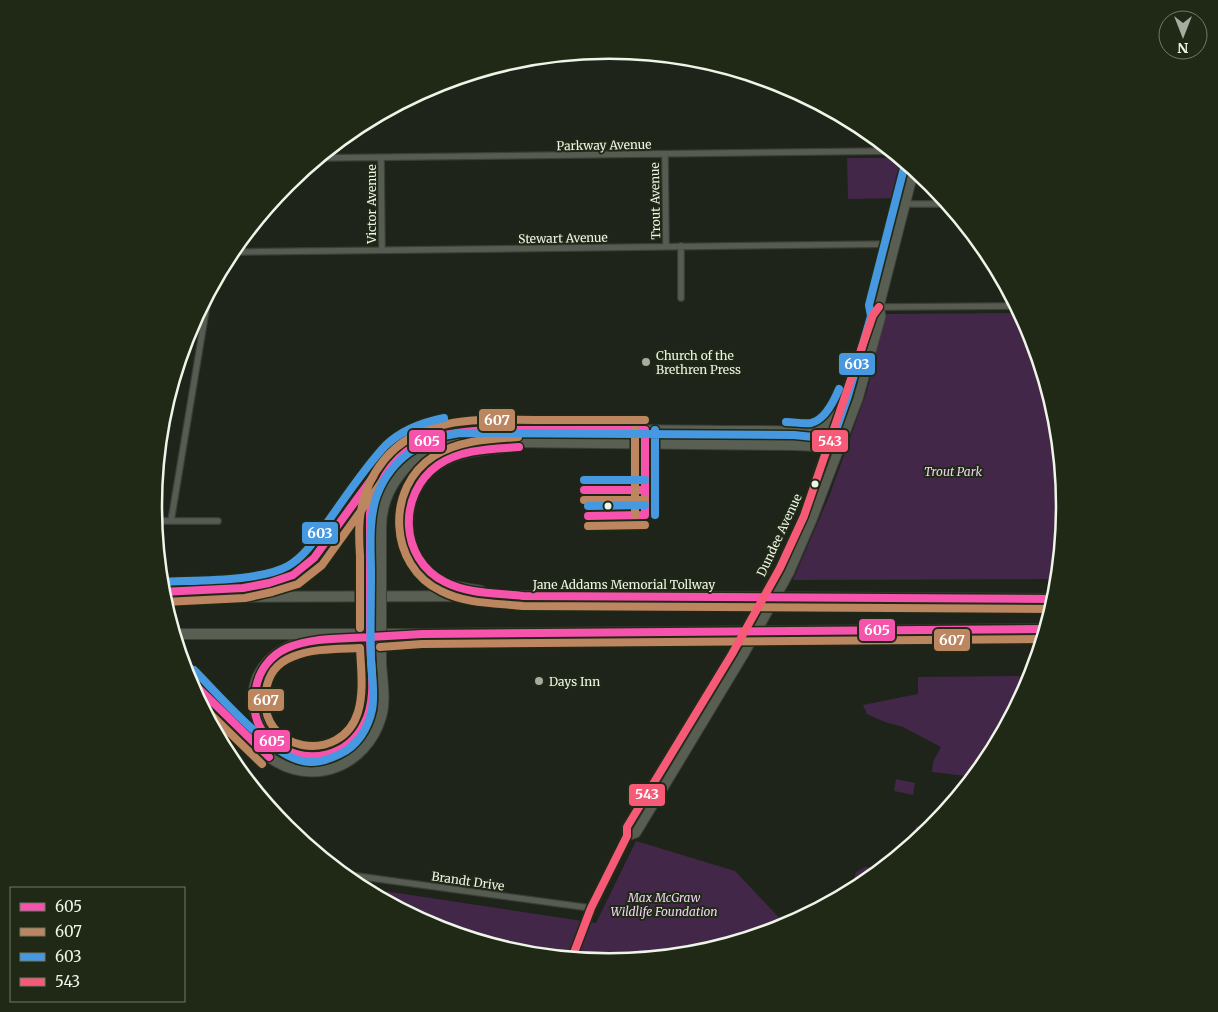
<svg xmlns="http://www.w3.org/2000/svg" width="1218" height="1012" font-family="Merriweather,serif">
  <rect width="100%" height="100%" fill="#1f241a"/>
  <path fill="#422748" d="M 847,158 L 900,158 L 906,164 L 897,198 L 848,199 Z
    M 1020,313 L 1030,332 L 1056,417 L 1065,506 L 1058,579 L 793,580 L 830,494 L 867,391 L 885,314 Z
    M 1032,676 L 988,760 L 966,786 L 967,776 L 932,772 L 933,762 L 941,747 L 903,727 L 885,722 L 867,714 L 863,705 L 918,694 L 918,677 Z
    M 896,779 L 915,783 L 913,795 L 894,791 Z
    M 916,826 L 932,828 L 914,842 Z
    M 636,841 L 735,871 L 787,926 L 698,953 L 609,962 L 520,953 L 434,927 L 358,887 L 596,923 Z
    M 865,867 L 876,868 L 880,871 L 856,889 L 853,882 L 856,872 Z"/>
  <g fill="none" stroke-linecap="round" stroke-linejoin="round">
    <g stroke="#3a3f37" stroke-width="8">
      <path id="minor" d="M 548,56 L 674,56
        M 665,155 L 666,246
        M 317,158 L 892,151
        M 381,158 L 382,250
        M 906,204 L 948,204
        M 681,246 L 681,298
        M 230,252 L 895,244
        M 879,307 L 1017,306
        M 155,521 L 218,521
        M 171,521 L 209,292
        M 342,874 L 591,908"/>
    </g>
    <g stroke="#3a3f37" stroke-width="11">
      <path id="primary" d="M 780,568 L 804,516 L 873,315 L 879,307 L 914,170
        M 789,573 L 812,520 L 858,399 L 881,316 L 879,307
        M 627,836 L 636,833 L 744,654
        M 572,958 L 591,908 L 627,836 L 627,827 L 732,654"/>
    </g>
    <g stroke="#3a3f37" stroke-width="12">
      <path id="motorway" d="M 815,432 C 831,425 838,412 846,397
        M 369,528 C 369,489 395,451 432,437 C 450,431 469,431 488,431 C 517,430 546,430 576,430 C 625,430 674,430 723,431 C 764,431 804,430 844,437
        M 381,528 C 381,489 408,454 446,445 C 462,441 480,442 496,442 L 794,445 L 816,446 L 839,450
        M 206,591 L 243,588 L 269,583 L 282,579 L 300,571 L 314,558 L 379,470 L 394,452 L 408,441 L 431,431
        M 481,591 C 466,588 450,587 437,579 C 400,555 399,496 432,469 C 451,453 477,450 501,448
        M 162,597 L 523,596 L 1055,599
        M 174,634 L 422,634 L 1046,629
        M 327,640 C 312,641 296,642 283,650 C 224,683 260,771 328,754 C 372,744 370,699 370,663
        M 187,677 L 269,757 C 312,788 366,767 381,717 C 386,700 382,680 381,663"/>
    </g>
    <use href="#minor" stroke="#575c53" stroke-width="5.5"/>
    <use href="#primary" stroke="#585e52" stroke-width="9"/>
    <use href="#motorway" stroke="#595f52" stroke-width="10"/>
    <g stroke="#3a3f37" stroke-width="11" stroke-linecap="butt">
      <path id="primary-bridge" d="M 732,654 L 780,568
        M 744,654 L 789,573"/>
    </g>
    <g stroke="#3a3f37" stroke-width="12" stroke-linecap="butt">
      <path id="motorway-bridge" d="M 369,528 L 370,663
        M 381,663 L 381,528"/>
    </g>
    <use href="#primary-bridge" stroke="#585e52" stroke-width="9"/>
    <use href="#motorway-bridge" stroke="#595f52" stroke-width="10"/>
    <g stroke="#202915" stroke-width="11">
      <path id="bus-1" d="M 645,430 L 645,515
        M 519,447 C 492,449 461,449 438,465 C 397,494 399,559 445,582 C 468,594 498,593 523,596 L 1055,599
        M 584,490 L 645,490
        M 588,516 L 645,515
        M 161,592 L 243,588 L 269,583 L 293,575 L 314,558 L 373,477
        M 370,637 C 370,665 378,698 364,724 C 348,756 310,765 280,747 C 272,742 263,734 259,725 C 253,713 254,701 256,688 C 259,670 271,655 287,648 C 313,637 343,639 370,637 Z
        M 370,637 L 370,513 C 391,426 457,430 531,430 C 569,430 607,430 645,430
        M 370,637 L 422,634 L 1046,629
        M 187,677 L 269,757"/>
    </g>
    <g stroke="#202915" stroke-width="11">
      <path id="bus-2" d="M 635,430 L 635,515
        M 518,437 C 490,439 459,440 434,456 C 385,487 388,566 441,591 C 466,604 496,603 523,606 L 1052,609
        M 584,500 L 645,500
        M 588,526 L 645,525
        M 164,602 L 245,598 L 272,592 L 298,584 L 322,565 L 381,483
        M 360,628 C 360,604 360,580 360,556 C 359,541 358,525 361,511 C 364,492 372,475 384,460 C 422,414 482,420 535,420 C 572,420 608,420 645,420
        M 380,647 L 422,644 L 1043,639
        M 360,648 C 361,669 364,692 358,712 C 342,766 256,753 266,691 C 268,675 277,663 292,657 C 313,648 338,649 360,648 Z
        M 200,704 L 262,764"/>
    </g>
    <g stroke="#202915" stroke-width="11">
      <path id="bus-3" d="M 786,422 C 794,422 803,424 811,423 C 825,420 834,401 839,389
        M 655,430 L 655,515
        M 584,480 L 645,480
        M 588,506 L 645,505
        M 161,582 C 195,580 259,582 288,566 C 304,557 314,541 324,527 C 343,501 364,468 386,445 C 402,430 424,422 444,418
        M 194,670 C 218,694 271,756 303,761 C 316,764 328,760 340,754 C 357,746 368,729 372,710 C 375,694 372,677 371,661 C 370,632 371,603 371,574 C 371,548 368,520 377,495 C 391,459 422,438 460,433 L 794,435 L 833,439 L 848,396 L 871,316 L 869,305 L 904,168"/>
    </g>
    <g stroke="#202915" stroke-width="11">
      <path id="bus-4" d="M 572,958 L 591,908 L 627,836 L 627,827 L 732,654 L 780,568 L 804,516 L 873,315 L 879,307"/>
    </g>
    <use href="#bus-1" stroke="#f653ac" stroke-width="8"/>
    <use href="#bus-2" stroke="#bb8660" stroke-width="8"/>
    <use href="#bus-3" stroke="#4699e1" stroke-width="8"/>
    <use href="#bus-4" stroke="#f75a77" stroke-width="8"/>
  </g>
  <g fill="#a6aca0" stroke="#202915" stroke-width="2">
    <circle cx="646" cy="362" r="5"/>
    <circle cx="539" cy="681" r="5"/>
  </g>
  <g fill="#eef5e8" stroke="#202915" stroke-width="2">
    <circle cx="815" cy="484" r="4.5"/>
    <circle cx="608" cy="506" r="4.5"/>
  </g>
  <g text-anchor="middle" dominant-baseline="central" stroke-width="4" stroke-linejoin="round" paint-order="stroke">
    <g font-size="12" fill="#eef5e8" stroke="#202915">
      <text transform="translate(604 145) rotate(-1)">Parkway Avenue</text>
      <text transform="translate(655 201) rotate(-91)">Trout Avenue</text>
      <text transform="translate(371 204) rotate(-90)">Victor Avenue</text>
      <text transform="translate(563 238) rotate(-1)">Stewart Avenue</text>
      <text transform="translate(779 535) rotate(-65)">Dundee Avenue</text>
      <text x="624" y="584">Jane Addams Memorial Tollway</text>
      <text transform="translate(468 881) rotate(8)">Brandt Drive</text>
    </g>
    <g font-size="12" fill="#eef5e8" stroke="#202915" text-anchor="start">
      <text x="656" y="355">Church of the<tspan x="656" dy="14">Brethren Press</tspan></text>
      <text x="549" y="681">Days Inn</text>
    </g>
    <g font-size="12" font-style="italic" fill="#efd0f4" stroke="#202915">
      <text x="953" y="471">Trout Park</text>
      <text x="664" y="897">Max McGraw<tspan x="664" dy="14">Wildlife Foundation</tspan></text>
    </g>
  </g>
  <path d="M0 0H1218V1012H0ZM162 506a447 447 0 1 1 894 0a447 447 0 1 1-894 0Z" fill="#202915" fill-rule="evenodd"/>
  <path fill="none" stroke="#eef5e8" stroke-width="2.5" d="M162 506a447 447 0 1 1 894 0a447 447 0 1 1-894 0Z"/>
  <g stroke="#202915" stroke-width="2">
    <rect x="838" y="352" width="38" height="24" rx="5" fill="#4699e1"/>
    <rect x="478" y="408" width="38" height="24" rx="5" fill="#bb8660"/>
    <rect x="408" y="429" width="38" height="24" rx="5" fill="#f653ac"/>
    <rect x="811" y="429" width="38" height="24" rx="5" fill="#f75a77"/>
    <rect x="301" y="521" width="38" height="24" rx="5" fill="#4699e1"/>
    <rect x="858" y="618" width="38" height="24" rx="5" fill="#f653ac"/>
    <rect x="933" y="628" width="38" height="24" rx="5" fill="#bb8660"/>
    <rect x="247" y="688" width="38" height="24" rx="5" fill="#bb8660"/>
    <rect x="253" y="729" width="38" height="24" rx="5" fill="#f653ac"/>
    <rect x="628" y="783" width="38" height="24" rx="5" fill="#f75a77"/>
  </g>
  <g font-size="14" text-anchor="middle" font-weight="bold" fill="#fff">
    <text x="857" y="369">603</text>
    <text x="497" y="425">607</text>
    <text x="427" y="446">605</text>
    <text x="830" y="446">543</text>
    <text x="320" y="538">603</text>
    <text x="877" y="635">605</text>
    <text x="952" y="645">607</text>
    <text x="266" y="705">607</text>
    <text x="272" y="746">605</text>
    <text x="647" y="799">543</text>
  </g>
  <rect x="10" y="887" width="175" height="115" fill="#202915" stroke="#727b69"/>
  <rect x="20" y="903" width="25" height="8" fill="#f653ac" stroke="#727b69"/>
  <text x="55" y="912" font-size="15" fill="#eef5e8">605</text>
  <rect x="20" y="928" width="25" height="8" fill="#bb8660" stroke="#727b69"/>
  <text x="55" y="937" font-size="15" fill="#eef5e8">607</text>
  <rect x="20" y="953" width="25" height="8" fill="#4699e1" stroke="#727b69"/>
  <text x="55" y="962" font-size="15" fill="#eef5e8">603</text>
  <rect x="20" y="978" width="25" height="8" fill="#f75a77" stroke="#727b69"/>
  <text x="55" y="987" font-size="15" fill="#eef5e8">543</text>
  <g transform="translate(1183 35) rotate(180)"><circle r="24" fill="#202915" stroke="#727b69"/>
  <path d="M0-4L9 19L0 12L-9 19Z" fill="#a6aca0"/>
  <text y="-8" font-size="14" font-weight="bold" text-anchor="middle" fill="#eef5e8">N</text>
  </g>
</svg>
